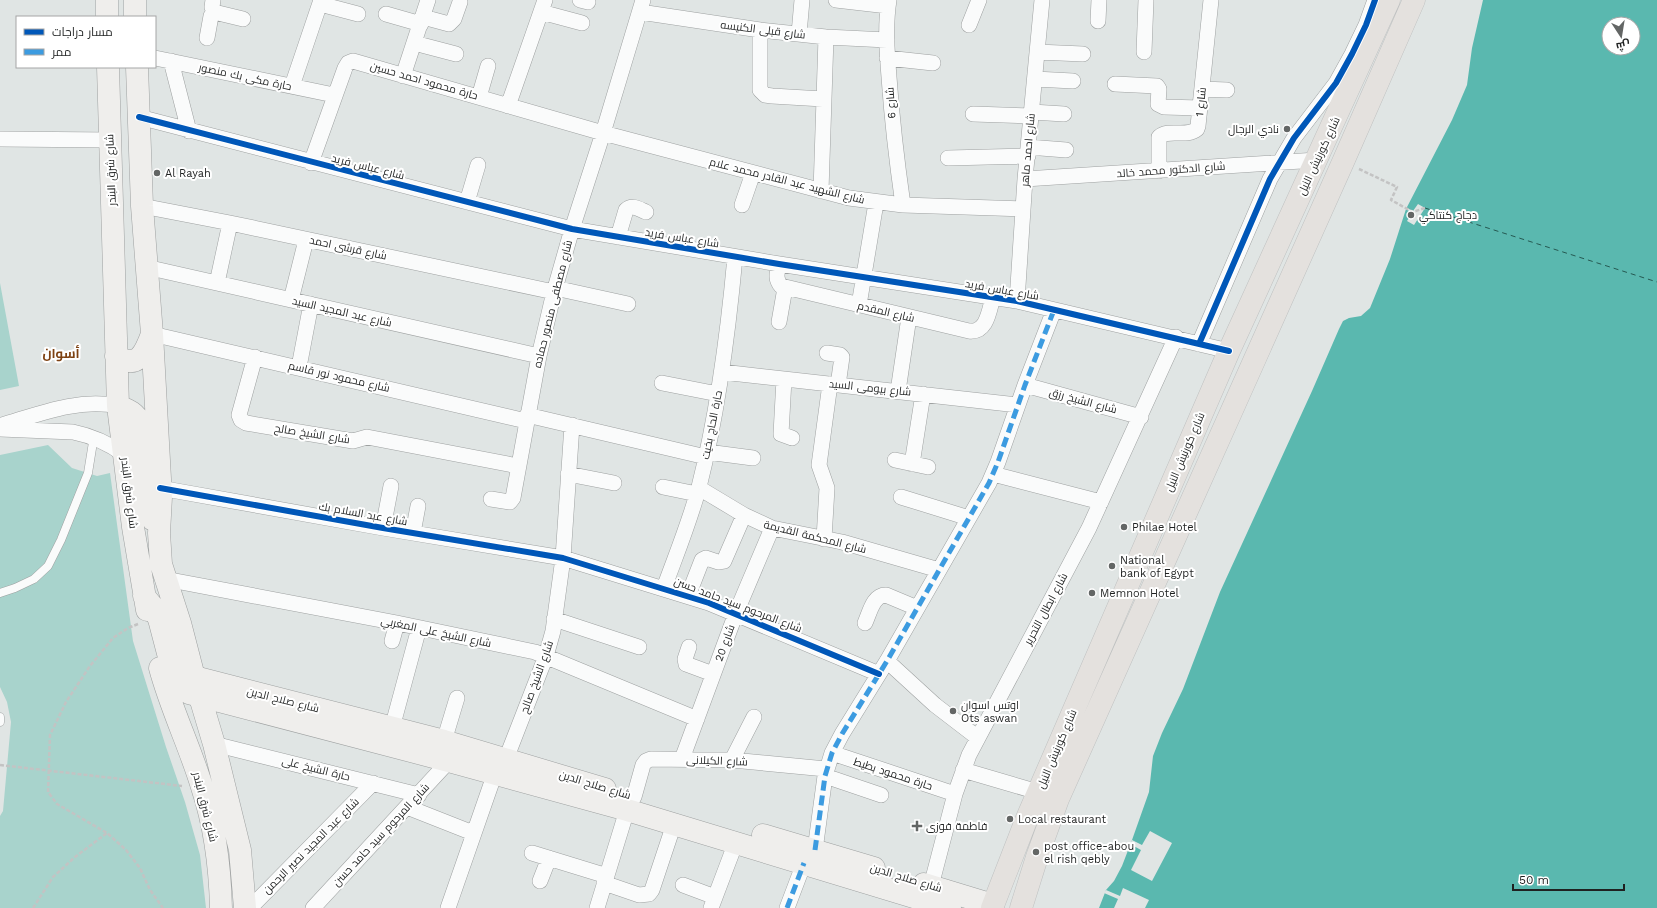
<svg xmlns="http://www.w3.org/2000/svg" width="1657" height="908" font-family="'Work Sans',Cairo,sans-serif">
  <rect width="100%" height="100%" fill="#e0e5e4"/>
  <path fill="#a8d3cc" d="M 0,283 L 19,386 L 0,390 Z
    M 48,445 L 72,468 L 97,476 L 110,473 L 133,641 L 166,747 L 185,802 L 200,855 L 206,908 L 0,908 L 0,816 L 3,811 L 11,722 L 7,702 L 0,687 L 0,455 Z"/>
  <path fill="#5ab8af" fill-rule="evenodd" d="M 1483,0 L 1657,0 L 1657,908 L 1099,908 L 1106,890 L 1114,881 L 1122,866 L 1132,840 L 1149,792 L 1153,756 L 1162,733 L 1183,689 L 1220,592 L 1312,391 L 1339,329 L 1343,321 L 1349,318 L 1361,316 L 1370,308 L 1390,259 L 1406,209 L 1452,120 L 1467,85 L 1472,48 ZM 1609,24 L 1633,24 L 1633,48 L 1609,48 Z"/>
  <path fill="#e0e5e4" d="M 1418,204 L 1425,208 L 1414,225 L 1407,221 L 1412,213 L 1406,209 L 1407,208 L 1413,211 Z
    M 1150,831 L 1172,843 L 1152,881 L 1131,870 L 1141,850 L 1130,844 L 1132,840 L 1142,845 Z
    M 1123,888 L 1149,900 L 1145,908 L 1114,908 L 1118,899 L 1104,893 L 1106,890 L 1120,896 Z"/>
  <g fill="none" stroke-linecap="round" stroke-linejoin="round">
    <path stroke="#265952" stroke-width="1" stroke-dasharray="5 4" stroke-linecap="butt" d="M 1425,208 L 1657,282"/>
    <g stroke="#9ea1a1" stroke-width="9">
      <path id="lane" d="M 0,593 L 15,588 L 34,579 L 48,566 L 61,540 L 88,473 L 94,436
        M 0,717 L 0,722"/>
    </g>
    <g stroke="#9ea1a1" stroke-width="16">
      <path id="street" d="M 213,0 L 212,7 L 214,12 L 243,19
        M 580,0 L 588,2
        M 836,0 L 888,6
        M 889,0 C 885,25 887,52 889,77 C 892,120 897,163 903,205
        M 320,4 L 358,14
        M 541,12 L 582,23
        M 640,12 L 760,30 L 826,37 L 887,40
        M 386,14 L 421,24
        M 423,17 L 449,24 L 454,19 L 460,2
        M 1098,21 L 1099,0
        M 969,25 L 979,0
        M 760,30 L 760,90 L 765,95 L 772,96 L 823,99
        M 799,34 L 802,0
        M 207,38 L 211,16 L 214,12
        M 414,43 L 456,54
        M 1037,52 L 1083,54
        M 1144,52 L 1146,0
        M 155,58 L 334,95
        M 887,58 L 933,63
        M 171,61 L 189,131
        M 403,76 L 428,0
        M 1035,79 L 1073,81
        M 1115,84 L 1157,86 L 1159,89 L 1158,104 L 1164,107 L 1200,108
        M 292,86 L 321,0
        M 1202,89 L 1227,90
        M 479,97 L 488,66
        M 508,106 L 545,0
        M 1032,112 L 1064,114
        M 973,114 L 1031,116
        M 139,117 L 572,229 L 779,264 L 1017,301 L 1229,351
        M 0,139 L 110,140
        M 1028,147 L 1066,150
        M 948,158 L 1028,156
        M 311,163 L 345,68 L 348,63 L 353,61 L 603,133 L 849,198 L 903,205 L 1023,209
        M 1159,171 L 1159,137 C 1169,128 1186,138 1197,129 L 1198,126 L 1211,0
        M 1025,179 L 1317,160
        M 821,191 L 826,37
        M 467,202 L 478,165
        M 742,205 L 753,173
        M 142,206 L 230,223 L 554,292
        M 618,237 L 626,210 C 632,204 639,209 646,212
        M 779,264 C 777,273 775,279 781,286 L 969,331 C 987,333 989,311 993,297
        M 146,267 L 539,356
        M 217,283 L 230,223
        M 555,288 L 628,304
        M 291,300 L 306,240
        M 1017,301 L 1025,179 L 1042,0
        M 859,305 L 876,203
        M 779,322 L 785,288
        M 152,334 L 526,421
        M 1199,344 L 1270,179 L 1294,138 L 1336,83 L 1352,54 L 1366,25 L 1375,0
        M 827,353 L 840,355 L 842,357 L 838,385
        M 255,357 L 239,415 L 241,420 L 246,423 L 353,441 L 367,437 L 518,466
        M 299,367 L 311,304
        M 722,372 L 1018,405
        M 784,379 L 781,434 L 792,438
        M 662,383 L 718,394
        M 1025,385 L 1141,417
        M 898,391 L 909,317
        M 527,415 L 706,457
        M 2,425 C 39,414 78,398 118,406
        M 0,429 L 73,432 C 93,436 108,443 125,455
        M 707,452 L 753,458
        M 895,460 L 928,467
        M 912,464 L 923,394
        M 568,474 L 614,483
        M 993,474 L 1101,502
        M 663,487 L 697,494
        M 160,488 L 383,528 L 563,558 L 709,603 L 879,674
        M 699,488 L 744,515 L 772,528 L 842,542 L 939,570
        M 901,497 L 969,518
        M 491,499 L 510,502 L 513,498 L 539,356 L 554,292 L 572,229 L 603,133 L 643,0
        M 383,528 L 391,486
        M 413,533 L 418,506
        M 824,539 L 827,488 L 819,465 L 830,384
        M 165,579 L 397,623 L 535,652 L 697,719
        M 664,588 C 676,555 690,521 699,487 C 718,412 728,334 735,257
        M 688,596 L 702,560 L 706,558 L 718,562 L 724,561 L 744,515
        M 554,619 L 639,647
        M 865,623 C 870,612 873,595 886,595 L 917,608
        M 392,641 L 397,623
        M 689,647 L 685,659 L 686,664 L 713,674
        M 887,661 L 935,705 L 978,738
        M 392,728 L 419,628
        M 444,741 L 457,698
        M 214,744 L 419,795
        M 832,753 L 955,794
        M 506,759 L 546,656 L 553,631 L 563,558 L 572,425
        M 682,759 L 736,613 L 772,528
        M 732,760 L 754,717
        M 963,770 L 1038,792
        M 825,776 L 881,795
        M 634,797 L 643,765 L 646,761 L 651,759 L 732,760 L 826,769
        M 407,807 L 473,833
        M 815,850 L 825,776 L 832,753 L 842,734 L 887,661 L 989,483 L 998,462 L 1025,385 L 1054,310
        M 532,853 L 607,876
        M 540,881 L 549,858
        M 604,883 L 639,895 L 649,894 L 652,890 L 674,824
        M 683,885 L 715,897
        M 931,886 L 955,794 L 969,755 L 1089,528 L 1176,337
        M 250,908 L 373,783
        M 313,908 L 449,761
        M 448,908 L 495,773
        M 597,908 L 627,810
        M 711,908 L 736,842
        M 787,908 L 804,863"/>
    </g>
    <g stroke="#9ea1a1" stroke-width="23">
      <path id="secondary" d="M 107,0 L 107,17
        M 135,0 L 135,17
        M 108,67 L 118,406 L 133,527 L 147,610
        M 137,67 L 142,206 L 152,334 L 161,497 L 159,533 L 161,564 L 180,623 L 194,677 L 214,744 L 240,850 L 245,908
        M 116,356 C 138,370 145,353 152,334
        M 118,406 C 128,410 135,412 140,423 L 146,505 L 153,520
        M 144,596 L 153,607 L 159,619 L 175,680 L 182,689 L 189,693 L 449,761 L 627,810 L 950,908
        M 160,668 C 171,709 190,747 202,787 C 215,826 220,868 221,908
        M 194,677 L 444,741 L 605,789
        M 763,835 L 874,868
        M 924,884 L 993,905"/>
    </g>
    <g stroke="#bfc1c1" stroke-width="23">
      <path id="primary" d="M 992,908 L 1027,818 L 1229,351 L 1389,0
        M 1021,908 L 1037,857 L 1058,799 L 1343,162 L 1414,0"/>
    </g>
    <path stroke="#c3c3c3" stroke-width="2.5" stroke-dasharray="4 2" stroke-linecap="butt" d="M 1359,169 L 1397,187 L 1391,200 L 1413,212 L 1425,208
      M 138,624 L 128,628 L 113,638 L 90,666 L 66,702 L 50,735 L 48,792 L 57,804 L 107,833 L 126,850 L 140,868 L 150,890 L 163,908
      M 0,765 L 182,786
      M 33,908 L 53,877 L 75,857 L 107,833"/>
    <use href="#lane" stroke="#fafbfb" stroke-width="8"/>
    <use href="#street" stroke="#fafbfb" stroke-width="15"/>
    <use href="#secondary" stroke="#efeeec" stroke-width="22"/>
    <use href="#primary" stroke="#e4e1de" stroke-width="22"/>
    <path stroke="#3c9be0" stroke-width="5" stroke-dasharray="10 5" stroke-linecap="butt" d="M 815,850 L 825,776 L 832,753 L 842,734 L 887,661 L 989,483 L 998,462 L 1025,385 L 1054,310
      M 787,908 L 804,863"/>
    <g stroke="#fff" stroke-width="8">
      <path id="cycleway" d="M 139,117 L 572,229 L 779,264 L 1017,301 L 1229,351
        M 1199,344 L 1270,179 L 1294,138 L 1336,83 L 1352,54 L 1366,25 L 1375,0
        M 160,488 L 383,528 L 563,558 L 709,603 L 879,674"/>
    </g>
    <use href="#cycleway" stroke="#0057b8" stroke-width="6"/>
  </g>
  <g fill="#636665" stroke="#fff" stroke-width="1.5">
    <circle cx="1287" cy="129" r="4"/>
    <circle cx="157" cy="173" r="4"/>
    <circle cx="1411" cy="215" r="4"/>
    <circle cx="1124" cy="527" r="4"/>
    <circle cx="1112" cy="566" r="4"/>
    <circle cx="1092" cy="593" r="4"/>
    <circle cx="953" cy="711" r="4"/>
    <circle cx="1010" cy="819" r="4"/>
    <path d="M915 820h4v4h4v4h-4v4h-4v-4h-4v-4h4z"/>
    <circle cx="1036" cy="852" r="4"/>
  </g>
  <g text-anchor="middle" dominant-baseline="central" stroke-width="4" stroke-linejoin="round" paint-order="stroke">
    <g font-size="11" fill="#1f2121" stroke="#fff">
      <text transform="translate(763 30) rotate(7)">شارع قبلى الكنيسه</text>
      <text transform="translate(245 77) rotate(12)">حارة مكى بك منصور</text>
      <text transform="translate(424 81) rotate(16)">حارة محمود احمد حسين</text>
      <text transform="translate(1201 102) rotate(-84)">شارع 1</text>
      <text transform="translate(891 103) rotate(-94)">شارع 6</text>
      <text transform="translate(1028 150) rotate(-85)">شارع احمد ماهر</text>
      <text transform="translate(1319 156) rotate(-65)">شارع كورنيش النيل</text>
      <text transform="translate(368 167) rotate(14)">شارع عباس فريد</text>
      <text transform="translate(111 170) rotate(-92)">شارع شرق البندر</text>
      <text transform="translate(1171 170) rotate(-4)">شارع الدكتور محمد خالد</text>
      <text transform="translate(787 181) rotate(14)">شارع الشهيد عبد القادر محمد علام</text>
      <text transform="translate(682 238) rotate(9)">شارع عباس فريد</text>
      <text transform="translate(348 248) rotate(12)">شارع قرشى احمد</text>
      <text transform="translate(1002 290) rotate(10)">شارع عباس فريد</text>
      <text transform="translate(553 304) rotate(-76)">شارع مصطفى منصور حماده</text>
      <text transform="translate(342 312) rotate(13)">شارع عبد المجيد السيد</text>
      <text transform="translate(886 312) rotate(13)">شارع المقدم</text>
      <text transform="translate(339 377) rotate(13)">شارع محمود نور قاسم</text>
      <text transform="translate(870 388) rotate(6)">شارع بيومى السيد</text>
      <text transform="translate(1083 401) rotate(15)">شارع الشيخ رزق</text>
      <text transform="translate(712 425) rotate(-79)">حارة الحاج بخيت</text>
      <text transform="translate(312 434) rotate(9)">شارع الشيخ صالح</text>
      <text transform="translate(1185 452) rotate(-67)">شارع كورنيش النيل</text>
      <text transform="translate(129 493) rotate(83)">شارع شرق البندر</text>
      <text transform="translate(363 514) rotate(10)">شارع عبد السلام بك</text>
      <text transform="translate(815 537) rotate(14)">شارع المحكمة القديمة</text>
      <text transform="translate(738 605) rotate(21)">شارع المرحوم سيد حامد حسن</text>
      <text transform="translate(1046 609) rotate(-62)">شارع ابطال التحرير</text>
      <text transform="translate(436 632) rotate(12)">شارع الشيخ على المغربي</text>
      <text transform="translate(725 643) rotate(-70)">شارع 20</text>
      <text transform="translate(537 677) rotate(-70)">شارع الشيخ صالح</text>
      <text transform="translate(283 700) rotate(14)">شارع صلاح الدين</text>
      <text transform="translate(1057 749) rotate(-67)">شارع كورنيش النيل</text>
      <text transform="translate(717 761) rotate(2)">شارع الكيلانى</text>
      <text transform="translate(316 769) rotate(14)">حارة الشيخ على</text>
      <text transform="translate(893 774) rotate(18)">حارة محمود بطيط</text>
      <text transform="translate(595 785) rotate(17)">شارع صلاح الدين</text>
      <text transform="translate(205 807) rotate(76)">شارع شرق البندر</text>
      <text transform="translate(381 835) rotate(-47)">شارع المرحوم سيد حامد حسن</text>
      <text transform="translate(311 846) rotate(-45)">شارع عبد المجيد نصير الرحمن</text>
      <text transform="translate(906 878) rotate(17)">شارع صلاح الدين</text>
    </g>
    <g font-size="11" fill="#1f2121" stroke="#fff" text-anchor="start">
      <text x="1279" y="129" text-anchor="end">نادي الرجال</text>
      <text x="165" y="173">Al Rayah</text>
      <text x="1419" y="215">دجاج كنتاكي</text>
      <text x="1132" y="527">Philae Hotel</text>
      <text x="1120" y="560">National<tspan x="1120" dy="13">bank of Egypt</tspan></text>
      <text x="1100" y="593">Memnon Hotel</text>
      <text x="961" y="705">اوتس اسوان<tspan x="961" dy="13">Ots aswan</tspan></text>
      <text x="1018" y="819">Local restaurant</text>
      <text x="926" y="826">فاطمة فوزى</text>
      <text x="1044" y="846">post office-abou<tspan x="1044" dy="13">el rish qebly</tspan></text>
    </g>
    <g font-size="13" font-weight="bold" fill="#7e4213" stroke="#fff">
      <text x="61" y="353">أسوان</text>
    </g>
  </g>
  <rect x="16" y="16" width="140" height="52" fill="#ffffff" stroke="#a5a6a6"/>
  <rect x="24" y="29" width="20" height="6" fill="#0057b8" stroke="#a5a6a6"/>
  <text x="52" y="36" font-size="12" fill="#1f2121">مسار دراجات</text>
  <rect x="24" y="49" width="20" height="6" fill="#3c9be0" stroke="#a5a6a6"/>
  <text x="52" y="56" font-size="12" fill="#1f2121">ممر</text>
  <g transform="translate(1621 36) rotate(168)"><circle r="19" fill="#ffffff" stroke="#a5a6a6"/>
  <path d="M0-3L7 15L0 10L-7 15Z" fill="#636665"/>
  <text y="-6" font-size="11" font-weight="bold" text-anchor="middle" fill="#1f2121">ش</text>
  </g>
  <path d="M1513 884v6h111v-6" fill="none" stroke="#1f2121" stroke-width="2"/>
  <text x="1519" y="884" font-size="12" fill="#1f2121" stroke="#ffffff" stroke-width="3" paint-order="stroke">50 m</text>
</svg>
